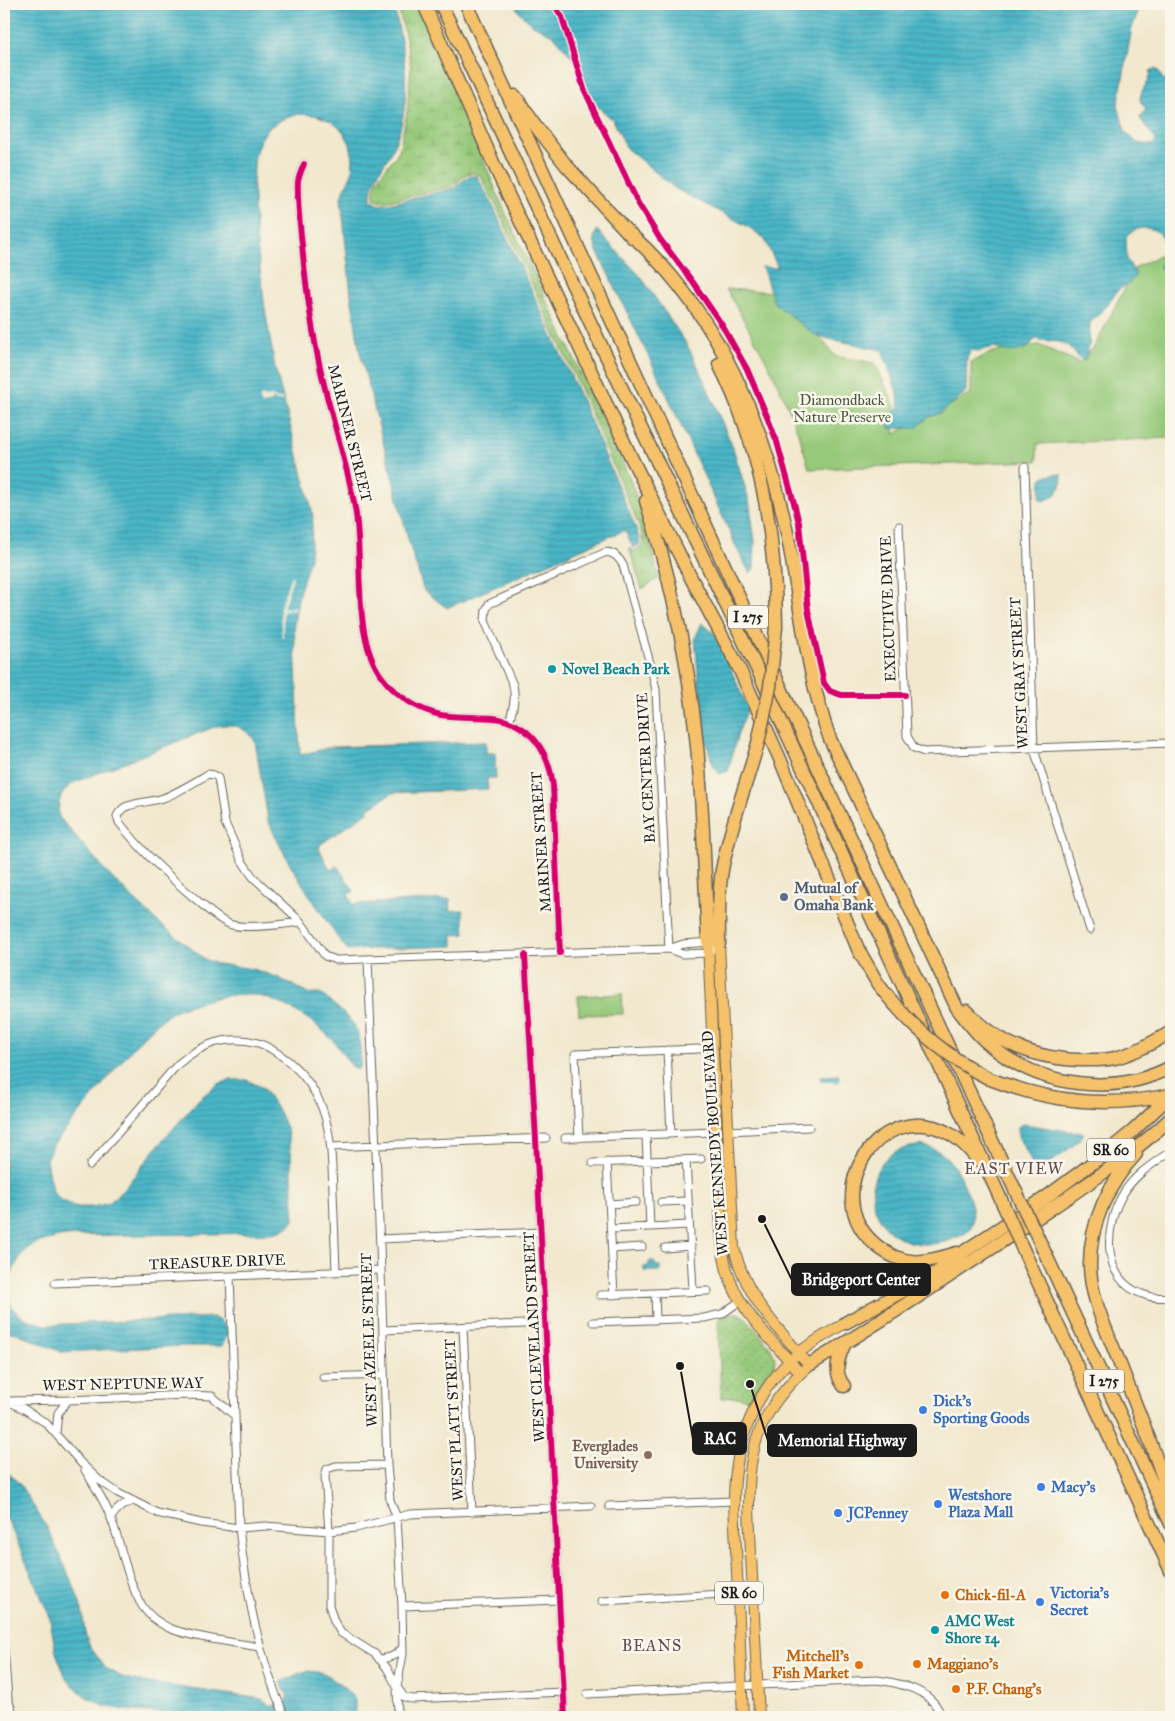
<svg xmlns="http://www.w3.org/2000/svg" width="1175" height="1721" font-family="'IM FELL Great Primer',serif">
  <defs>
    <pattern id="grass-dots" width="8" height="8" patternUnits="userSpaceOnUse" patternTransform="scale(1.25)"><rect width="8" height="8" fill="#97c97a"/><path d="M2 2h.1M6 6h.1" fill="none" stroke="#82ac69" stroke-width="1.8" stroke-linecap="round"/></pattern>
    <pattern id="wetland-marsh" width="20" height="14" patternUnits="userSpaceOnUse" patternTransform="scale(1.25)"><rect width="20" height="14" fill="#97c97a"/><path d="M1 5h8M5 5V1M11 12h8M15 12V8" fill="none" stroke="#82ac69"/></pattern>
    <pattern id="water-rules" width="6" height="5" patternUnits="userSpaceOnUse" patternTransform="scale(1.25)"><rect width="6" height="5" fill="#4ab6c7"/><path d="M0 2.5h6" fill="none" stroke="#3d93a1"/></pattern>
  </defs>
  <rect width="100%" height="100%" fill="#fbf7ec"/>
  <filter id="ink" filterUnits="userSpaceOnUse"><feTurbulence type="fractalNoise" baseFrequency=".02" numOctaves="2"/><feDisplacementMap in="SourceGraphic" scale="10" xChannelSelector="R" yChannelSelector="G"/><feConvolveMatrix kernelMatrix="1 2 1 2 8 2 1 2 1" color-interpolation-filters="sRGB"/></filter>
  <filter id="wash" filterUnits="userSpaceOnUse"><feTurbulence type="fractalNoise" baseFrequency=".0096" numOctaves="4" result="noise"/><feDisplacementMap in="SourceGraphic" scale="20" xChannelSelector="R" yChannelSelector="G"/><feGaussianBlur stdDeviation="1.12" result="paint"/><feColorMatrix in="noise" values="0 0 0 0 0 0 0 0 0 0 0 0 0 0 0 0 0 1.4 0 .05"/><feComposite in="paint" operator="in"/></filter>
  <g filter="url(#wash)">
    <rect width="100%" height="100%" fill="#f1e8ce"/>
    <path fill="url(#grass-dots)" stroke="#5a724b" d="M 731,1313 L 737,1313 L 746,1318 L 771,1348 L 775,1359 L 774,1368 L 772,1373 L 753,1399 L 750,1400 L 738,1397 L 721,1398 L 718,1320 Z"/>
    <path fill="url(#wetland-marsh)" stroke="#5a724b" d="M 397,4 L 418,4 L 502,205 L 629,476 L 642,512 L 659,578 L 642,589 L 629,548 L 634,551 L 643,545 L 641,531 L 636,519 L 583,395 L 495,203 L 480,175 L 472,173 L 467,174 L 453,186 L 389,201 L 380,202 L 374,198 L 374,191 L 377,180 L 399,151 L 407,112 L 411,67 L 406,38 Z"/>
    <path fill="#97c97a" stroke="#5a724b" d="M 1159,256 L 1171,263 L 1171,438 L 1037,444 L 1037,461 L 809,469 C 793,405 759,346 726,289 L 777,292 L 792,303 L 835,356 L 875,363 L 895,407 L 894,434 L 971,394 L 971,362 L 993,352 L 1039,345 L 1080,363 L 1094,347 L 1136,267 Z
      M 622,994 L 623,1014 L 579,1015 L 578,996 Z"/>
    <path fill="url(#water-rules)" stroke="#336972" d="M 4,4 L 393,4 C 405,50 414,103 393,148 C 385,166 370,179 371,200 L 379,205 L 389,204 L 454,188 L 469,176 L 477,176 L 492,204 L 580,396 L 637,531 L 640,544 L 633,548 L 625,530 L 447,608 L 424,591 L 410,546 L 360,353 L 351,296 L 341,197 L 352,173 L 353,158 L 350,144 L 343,131 L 331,121 L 315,115 L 299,114 L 283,119 L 268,128 L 260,141 L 255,155 L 253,182 L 256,237 L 265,309 L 275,367 L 310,502 L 313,516 L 310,558 L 299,594 L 294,623 L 300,755 L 331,747 L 486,742 L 486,753 L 495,753 L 496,778 L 487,778 L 488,789 L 392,793 L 368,809 L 368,812 L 321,844 L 319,848 L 330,870 L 337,866 L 354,891 L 348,895 L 353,904 L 450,899 L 451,911 L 463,910 L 465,934 L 453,935 L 453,946 L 352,950 L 348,950 L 342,944 C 316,904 286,864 268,820 L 255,741 C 244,726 232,722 214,727 L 75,782 C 61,791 57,801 59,817 L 111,877 L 158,922 L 206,960 L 218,964 L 253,969 L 279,978 L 310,994 L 321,994 L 340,1010 L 354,1024 L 360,1041 L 361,1065 L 357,1070 C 350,1067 340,1048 333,1041 C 323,1030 308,1018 295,1011 C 260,992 242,990 204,1001 C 195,1004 184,1006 176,1010 C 150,1025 130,1052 111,1074 C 92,1098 73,1121 54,1144 L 46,1159 L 49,1178 L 54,1193 L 62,1201 L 76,1207 L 93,1207 L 109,1203 L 124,1189 L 153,1152 L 199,1099 L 218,1084 L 231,1080 L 247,1080 L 263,1088 L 278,1110 L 287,1130 L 291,1152 L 294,1220 C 287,1229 281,1232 270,1233 L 64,1236 C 52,1239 37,1241 27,1249 C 14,1261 1,1294 14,1310 C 22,1319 35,1322 46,1325 L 213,1317 C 227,1325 232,1330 222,1346 L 182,1346 L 61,1352 L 17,1333 L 4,1331 Z
      M 514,4 L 1141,4 L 1132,28 L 1118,106 L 1125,131 L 1137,143 L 1153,145 L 1156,140 L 1140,118 L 1146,109 L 1140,101 C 1140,88 1150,84 1151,70 L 1154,69 L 1158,70 L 1163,80 L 1171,77 L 1171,82 L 1164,88 L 1171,161 L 1171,280 L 1159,266 L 1170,251 C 1167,246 1163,237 1159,233 C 1148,225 1134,227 1126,237 L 1127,260 L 1136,274 L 1129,284 L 1119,289 L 1107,306 L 1090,323 L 1089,346 L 1085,361 C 1076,358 1074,350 1067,345 C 1059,340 1044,341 1035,339 C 1026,354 1008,354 994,347 L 978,351 L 971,350 L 967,358 L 966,392 L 941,413 L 929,417 L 916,428 L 889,428 L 886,416 L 889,417 L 899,408 L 898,394 L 882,350 L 816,336 L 774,303 L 762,267 L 778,268 L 764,238 L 747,226 L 676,189 L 627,149 L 613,120 L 597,106 L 580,78 L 577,63 L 553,35 L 531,24 L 519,12 Z
      M 597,230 L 641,277 L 686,343 L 702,375 L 733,448 L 749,500 L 755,541 L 754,569 L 750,573 L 739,553 L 663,386 L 596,249 L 594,238 Z
      M 1061,474 C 1065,487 1055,498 1043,501 L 1040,499 L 1041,479 L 1045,476 Z
      M 702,623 L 717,636 L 748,709 L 738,733 L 728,771 L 720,774 L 713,765 L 706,741 L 699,685 L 695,638 Z
      M 839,1075 L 839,1082 L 821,1081 L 821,1076 Z
      M 1024,1124 L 1067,1131 L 1082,1132 L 1084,1134 L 1074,1145 L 1044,1168 L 1038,1170 L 1032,1166 C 1030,1151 1016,1141 1017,1128 L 1020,1125 Z
      M 921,1145 C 929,1147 938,1150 945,1156 C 958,1167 981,1212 970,1228 C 967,1233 963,1235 958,1237 C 933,1249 899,1247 882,1222 C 866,1201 870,1165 895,1152 C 903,1148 912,1147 921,1145 Z
      M 650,1261 L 654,1261 L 656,1266 L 660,1266 L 660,1271 L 644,1271 L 644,1267 L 648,1266 Z
      M 4,1469 L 19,1483 L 48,1529 L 75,1589 L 82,1610 L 85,1633 L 90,1647 L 106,1668 L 124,1678 L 143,1682 L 262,1699 L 272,1706 L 285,1703 L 288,1697 L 281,1682 C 288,1679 296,1674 303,1672 C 323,1667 343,1686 355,1699 L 355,1717 L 183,1717 L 183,1715 L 127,1710 L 104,1706 L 85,1696 L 67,1680 L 56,1653 L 49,1615 L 8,1521 L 4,1517 Z"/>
    <path fill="#f1e8ce" d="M 265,396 L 265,397 L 272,396 L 278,399 L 283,398 L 283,400 L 278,401 L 272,398 L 272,402 L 261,404 L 260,397 Z
      M 291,576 L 293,577 L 283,608 L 296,608 L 295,610 L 283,610 L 283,638 L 282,638 L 280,608 Z"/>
  </g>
  <g filter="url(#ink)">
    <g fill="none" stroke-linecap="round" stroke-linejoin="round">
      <g stroke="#67635a" stroke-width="9">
        <path id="minor" d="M 304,164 C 302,169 299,176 298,181 C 297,202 300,225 302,245 C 306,289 312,333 322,376 C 332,420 347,463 355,508 C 364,557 351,636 382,677 C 396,696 418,710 441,715 C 459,718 476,716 494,718 C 531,723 549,752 553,786 L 560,953
          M 1025,467 L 1034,749 L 1090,930
          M 899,526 L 907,736 L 914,748 L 924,752 L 1171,743
          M 509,722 C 513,709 516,698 513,685 L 485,621 L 486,610 L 489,604 L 604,553 C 613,550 619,558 623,565 L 651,667 L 656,690 L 669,949
          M 208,774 L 214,775 L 218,778 L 225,823 L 242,861 L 253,877 L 301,922 C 285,924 243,930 229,924 C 217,919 207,909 198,901 C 169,877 142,852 119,822 L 117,816 C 120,811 123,807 128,806 C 139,802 151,802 163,798 C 179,792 193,783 208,774 Z
          M 301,922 L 325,956 L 336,960 L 669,949 L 683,944 L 711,942
          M 669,949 L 682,954 L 708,953 L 719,944
          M 525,955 L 536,1139 L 565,1717
          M 368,960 L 381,1270 L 387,1465 L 390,1500 L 397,1518 L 402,1606 L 403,1654 L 397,1687 L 398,1717
          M 667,1050 L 671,1134
          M 728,1131 L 809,1127
          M 646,1135 L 650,1227
          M 565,1138 L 715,1132
          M 579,1138 L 575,1054 L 699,1049
          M 331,1147 L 546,1138
          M 1171,1151 C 1154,1163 1134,1175 1123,1194 C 1104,1226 1100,1281 1145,1295 C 1153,1298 1162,1298 1171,1297
          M 686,1160 L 693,1291
          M 607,1162 L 614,1295
          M 593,1163 L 701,1159
          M 90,1165 L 177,1065 C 201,1044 226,1034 258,1043 C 268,1046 278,1053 287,1060 C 331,1096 331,1139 333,1191 C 334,1218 335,1245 336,1271
          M 661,1202 L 688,1201
          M 610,1204 L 636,1202
          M 611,1229 L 689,1225
          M 380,1239 L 541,1232
          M 665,1248 L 691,1246
          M 612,1249 L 642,1247
          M 230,1276 L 239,1528 C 247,1594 258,1656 285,1717
          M 55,1283 L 381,1270
          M 655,1293 L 656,1320
          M 600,1295 L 708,1291
          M 593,1322 L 704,1318 L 722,1314 L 740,1301
          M 463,1327 L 472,1512
          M 383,1330 L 546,1323
          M 323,1377 L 384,1375
          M 8,1401 L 24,1409 L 46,1423 L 81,1463 L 99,1480 L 118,1493 L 157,1513 L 201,1523 L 239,1528 L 265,1526 L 329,1531 L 356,1528 L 410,1514 L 591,1506
          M 10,1401 L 68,1400 L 187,1395 L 212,1396 L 235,1416
          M 56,1433 L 58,1413 L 68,1400
          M 387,1465 L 336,1466 L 327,1469 L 325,1476 L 329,1531 L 329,1605 L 334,1621 L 341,1633 L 375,1654 L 387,1668 L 397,1687 L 404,1697 L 412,1699 L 564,1692
          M 85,1470 C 95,1487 106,1503 112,1521 C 121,1545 129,1586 143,1607 C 149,1616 159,1623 169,1628 C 193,1638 233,1642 259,1647
          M 609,1506 L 734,1501
          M 111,1518 C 117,1508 123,1504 134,1501
          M 602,1601 L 739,1593
          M 402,1606 L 559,1600
          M 4,1649 L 8,1699 L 14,1717
          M 379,1659 C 390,1658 396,1656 402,1648
          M 587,1694 L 758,1685 L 877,1680 C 900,1683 935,1691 941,1717"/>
      </g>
      <g stroke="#67635a" stroke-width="12">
        <path id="primary" d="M 708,942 L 721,1231 C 722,1247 724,1262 729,1277 C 742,1314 775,1343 800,1373
          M 719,944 L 734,1248 C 747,1300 776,1325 809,1365 C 784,1388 764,1412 755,1445 C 745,1481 750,1518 751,1555 C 754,1609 756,1663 759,1717
          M 743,1717 L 734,1501 C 734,1445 754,1391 797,1354 C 812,1342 829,1333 845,1323"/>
      </g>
      <g stroke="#67635a" stroke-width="15">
        <path id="motorway" d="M 424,4 L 495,167 L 632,459 L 691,578 L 738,666 L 780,759 L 858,949 L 878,984
          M 441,4 L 599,341 L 760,675 L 1003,1204
          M 466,4 L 778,682 L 1017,1194
          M 515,96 L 538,129 L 566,165 L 633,238
          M 628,232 C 718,310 767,428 789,543 C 801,609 807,676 830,739 L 957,1008 C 967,1021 977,1035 990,1045 C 1039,1087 1114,1097 1171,1067
          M 719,364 C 761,447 776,534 776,627
          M 646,501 C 668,570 684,640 693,711 C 703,788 704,865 708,942
          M 719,944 C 719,920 718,895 722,870 C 730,827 746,785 758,743
          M 967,1011 C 996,1043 1035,1058 1077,1060 C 1089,1060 1103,1061 1115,1058 C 1135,1053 1154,1042 1171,1032
          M 990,1079 C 1052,1103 1106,1108 1171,1095
          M 1136,1154 C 1108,1184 1090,1223 1090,1264 C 1090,1297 1106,1329 1118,1359 C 1136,1407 1157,1454 1171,1503
          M 1038,1238 L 1171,1524
          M 1021,1245 L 1171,1571
          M 957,1253 C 926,1263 903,1268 876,1245 C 815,1195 882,1094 950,1134 C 961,1140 970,1150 978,1160
          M 845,1323 L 939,1271 L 965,1251 L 1045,1198 L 1106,1153 L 1133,1131 L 1171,1095
          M 809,1365 C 883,1321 954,1273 1025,1226 C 1075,1192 1128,1159 1171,1118
          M 844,1386 C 833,1372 838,1358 845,1343"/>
      </g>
      <use href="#minor" stroke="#fff" stroke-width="7"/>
      <use href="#primary" stroke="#f5c16b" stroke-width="10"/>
      <use href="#motorway" stroke="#f5c16b" stroke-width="12"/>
      <g stroke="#67635a" stroke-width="15" stroke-linecap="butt">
        <path id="motorway-bridge" d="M 758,743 L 770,687 L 776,627
          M 878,984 C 909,1025 944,1056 990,1079
          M 1017,1194 L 1038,1238
          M 1003,1204 L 1021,1245"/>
      </g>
      <use href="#motorway-bridge" stroke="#f5c16b" stroke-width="12"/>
      <g stroke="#fbf7ec" stroke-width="9">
        <path id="cycleway" d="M 554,4 L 562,17 L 584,89 L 638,203 L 660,239 L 692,281 L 722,325 L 747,369 L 767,416 L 777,442 L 794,503 L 799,523 L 808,610 L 824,683 L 830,691 L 841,695 L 905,695
          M 304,164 C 302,169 299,176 298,181 C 297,202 300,225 302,245 C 306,289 312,333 322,376 C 332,420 347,463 355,508 C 364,557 351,636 382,677 C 396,696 418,710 441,715 C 459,718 476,716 494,718 C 531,723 549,752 553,786 L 560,953
          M 525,955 L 536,1139 L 565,1717"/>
      </g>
      <use href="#cycleway" stroke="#d6006c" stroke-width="6"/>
    </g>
  </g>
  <g fill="#0f9aa8" stroke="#fbf7ec" stroke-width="2">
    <circle cx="552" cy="669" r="5"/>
    <circle cx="935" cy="1630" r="5"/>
  </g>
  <circle fill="#5c6f8a" stroke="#fbf7ec" stroke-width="2" cx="784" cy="897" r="5"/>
  <g fill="#3f7fe0" stroke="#fbf7ec" stroke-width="2">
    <circle cx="923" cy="1410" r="5"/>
    <circle cx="1041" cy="1487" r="5"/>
    <circle cx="938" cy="1504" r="5"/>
    <circle cx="838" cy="1513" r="5"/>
    <circle cx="1040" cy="1602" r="5"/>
  </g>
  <circle fill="#8d6e63" stroke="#fbf7ec" stroke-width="2" cx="648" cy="1455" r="5"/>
  <g fill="#e8710a" stroke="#fbf7ec" stroke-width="2">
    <circle cx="945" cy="1595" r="5"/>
    <circle cx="917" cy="1664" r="5"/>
    <circle cx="859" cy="1665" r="5"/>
    <circle cx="956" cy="1689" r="5"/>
  </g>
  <g text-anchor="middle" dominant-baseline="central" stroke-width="5" stroke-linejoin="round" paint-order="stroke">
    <g fill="#fbf7ec" stroke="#5f5e5a" stroke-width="1">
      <rect x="728" y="605.5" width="40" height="23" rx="4"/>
      <rect x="1087" y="1138.5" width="48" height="23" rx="4"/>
      <rect x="1084" y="1369.5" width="40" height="23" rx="4"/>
      <rect x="715" y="1581.5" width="48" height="23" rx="4"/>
    </g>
    <g font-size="14" font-weight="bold" fill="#1c1c1c">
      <text x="748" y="617">I 275</text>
      <text x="1111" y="1150">SR 60</text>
      <text x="1104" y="1381">I 275</text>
      <text x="739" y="1593">SR 60</text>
    </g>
    <g font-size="15" fill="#47593d" stroke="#fbf7ec">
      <text x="842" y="400">Diamondback<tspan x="842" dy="17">Nature Preserve</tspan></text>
    </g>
    <g font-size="15" fill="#1c1c1c" stroke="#fbf7ec">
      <text transform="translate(350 433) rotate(76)">MARINER STREET</text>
      <text transform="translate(888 609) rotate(-92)">EXECUTIVE DRIVE</text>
      <text transform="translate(1019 673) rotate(-93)">WEST GRAY STREET</text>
      <text transform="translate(646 768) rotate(-93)">BAY CENTER DRIVE</text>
      <text transform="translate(541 842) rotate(-94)">MARINER STREET</text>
      <text transform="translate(715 1143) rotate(-94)">WEST KENNEDY BOULEVARD</text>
      <text transform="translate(217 1262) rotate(-2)">TREASURE DRIVE</text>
      <text transform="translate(534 1337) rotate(-93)">WEST CLEVELAND STREET</text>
      <text transform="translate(369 1340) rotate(-92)">WEST AZEELE STREET</text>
      <text transform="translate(123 1384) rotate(-1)">WEST NEPTUNE WAY</text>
      <text transform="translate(454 1420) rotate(-93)">WEST PLATT STREET</text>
    </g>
    <g font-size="15" font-weight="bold" fill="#0d838f" stroke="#fbf7ec" text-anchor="start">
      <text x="562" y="669">Novel Beach Park</text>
      <text x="945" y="1621">AMC West<tspan x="945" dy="17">Shore 14</tspan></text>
    </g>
    <g font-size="15" font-weight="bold" fill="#4e5e75" stroke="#fbf7ec" text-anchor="start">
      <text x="794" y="888">Mutual of<tspan x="794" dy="17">Omaha Bank</tspan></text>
    </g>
    <g font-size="15" font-weight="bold" fill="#366cbe" stroke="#fbf7ec" text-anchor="start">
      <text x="933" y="1401">Dick's<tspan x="933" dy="17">Sporting Goods</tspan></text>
      <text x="1051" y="1487">Macy's</text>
      <text x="948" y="1495">Westshore<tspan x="948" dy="17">Plaza Mall</tspan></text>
      <text x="848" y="1513">JCPenney</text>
      <text x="1050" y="1593">Victoria's<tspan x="1050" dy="17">Secret</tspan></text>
    </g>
    <g font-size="15" font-weight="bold" fill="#785e54" stroke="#fbf7ec" text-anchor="end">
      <text x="638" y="1446">Everglades<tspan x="638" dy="17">University</tspan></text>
    </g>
    <g font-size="15" font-weight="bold" fill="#c56008" stroke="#fbf7ec" text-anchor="start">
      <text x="955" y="1595">Chick-fil-A</text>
      <text x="849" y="1656" text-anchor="end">Mitchell's<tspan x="849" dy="17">Fish Market</tspan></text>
      <text x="927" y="1664">Maggiano's</text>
      <text x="966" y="1689">P.F. Chang's</text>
    </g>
    <g font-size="16" letter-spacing="1" fill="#614b52" stroke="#fbf7ec">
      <text x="1014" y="1168">EAST VIEW</text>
      <text x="652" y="1645">BEANS</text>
    </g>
  </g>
  <path fill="none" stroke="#1c1c1c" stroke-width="2" d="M762 1219L792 1280M680 1366L693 1439M750 1384L768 1441"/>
  <g fill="#1c1c1c" stroke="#fbf7ec" stroke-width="2">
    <circle cx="762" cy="1219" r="5"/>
    <circle cx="680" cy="1366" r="5"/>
    <circle cx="750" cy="1384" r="5"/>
  </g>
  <g fill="#1c1c1c" stroke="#1c1c1c" stroke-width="2">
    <rect x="792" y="1264" width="138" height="31" rx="5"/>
    <rect x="693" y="1423" width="53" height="31" rx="5"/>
    <rect x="768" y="1425" width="148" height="31" rx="5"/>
  </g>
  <g font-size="16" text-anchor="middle" font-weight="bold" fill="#fff">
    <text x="861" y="1285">Bridgeport Center</text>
    <text x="720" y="1444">RAC</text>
    <text x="842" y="1446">Memorial Highway</text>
  </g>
  <rect width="1175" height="1721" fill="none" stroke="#fbf7ec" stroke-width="20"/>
</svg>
